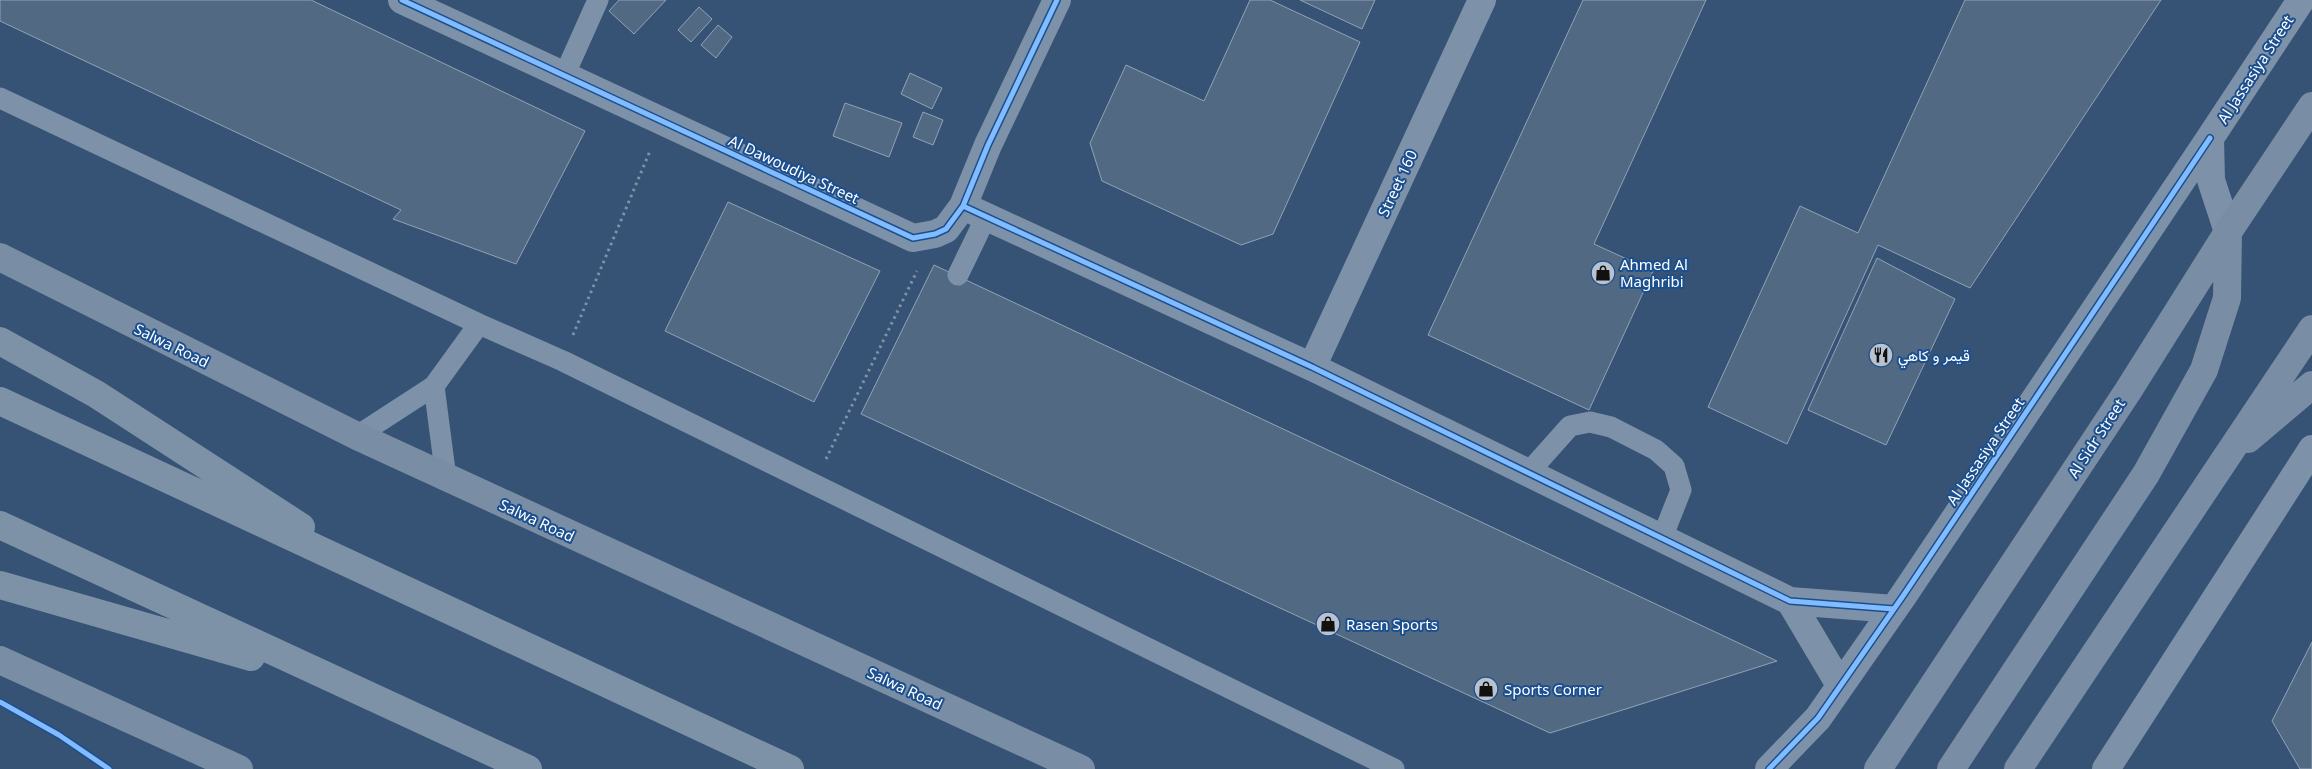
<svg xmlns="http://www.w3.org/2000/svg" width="2312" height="769" font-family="'Noto Sans',Vazirmatn,sans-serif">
  <rect width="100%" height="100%" fill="#365274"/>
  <path fill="#526984" stroke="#92a2b6" d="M 0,0 L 311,0 L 585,131 L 516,264 L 393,219 L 401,210 L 0,21 Z
    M 619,0 L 666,0 L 634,34 L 609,11 Z
    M 1250,0 L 1270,0 L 1360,42 L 1273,234 L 1241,245 L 1102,181 L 1090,143 L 1126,65 L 1204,101 Z
    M 1300,0 L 1375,0 L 1362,29 Z
    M 1583,0 L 1706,0 L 1594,244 L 1653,271 L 1589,410 L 1428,335 Z
    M 1965,0 L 2161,0 L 1970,288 L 1878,245 L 1787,444 L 1708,407 L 1800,206 L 1858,233 Z
    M 699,7 L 712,19 L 691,42 L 678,30 Z
    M 718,25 L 732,37 L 716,58 L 701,45 Z
    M 910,73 L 942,88 L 932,109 L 901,94 Z
    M 845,103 L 902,123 L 889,157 L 833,136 Z
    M 923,112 L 943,120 L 933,145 L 913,137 Z
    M 728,202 L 880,271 L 814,402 L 665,331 Z
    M 1877,258 L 1955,299 L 1886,445 L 1808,410 Z
    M 934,265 L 1777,661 L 1550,733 L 861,414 Z
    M 2312,642 L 2312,769 L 2300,769 L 2272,721 Z"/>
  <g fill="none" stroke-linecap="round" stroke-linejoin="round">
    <path stroke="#7d92a8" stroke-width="3" stroke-dasharray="2.5 4" stroke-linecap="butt" d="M 573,335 L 650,151
      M 826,459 L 917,271"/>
    <path stroke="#7d92a8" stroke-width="21" d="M 564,76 L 598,0
      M 0,98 L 479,324 L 563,361 L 1394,769
      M 958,275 L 986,217
      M 434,386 L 446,478
      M 357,436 L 434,386 L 479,324
      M 1528,473 L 1570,426 L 1590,422 L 1611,427 L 1656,450 L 1674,466 L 1681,490 L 1662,538"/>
    <path stroke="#7d92a8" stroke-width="28" d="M 402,0 L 913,238 L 935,234 L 946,229 L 963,206 L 988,145 L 1057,0
      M 963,206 L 1312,367 L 1790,601 L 1894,609
      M 2228,232 L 2211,180 L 2210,138 L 2301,0
      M 1312,367 L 1482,0
      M 1790,601 L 1840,685
      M 1769,769 L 1818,718 L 1903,596 L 2210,138
      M 2106,769 L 2312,449"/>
    <path stroke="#798da4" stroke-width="28" d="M 0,257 L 357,436 L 1081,769
      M 2248,439 L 2312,385
      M 0,660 L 239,769
      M 1878,769 L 2128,391 L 2228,232 L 2312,106
      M 1951,769 L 2146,474 L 2204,370 L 2227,298 L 2228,232
      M 2018,769 L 2312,329"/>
    <path stroke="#7e92a7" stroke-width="28" d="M 0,341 L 96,394 L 301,527
      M 0,401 L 790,769
      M 0,525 L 528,769
      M 0,585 L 251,657"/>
    <g stroke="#1b4f8f" stroke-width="8">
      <path id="cycleway" d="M 402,0 L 913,238 L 935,234 L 946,229 L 963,206 L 988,145 L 1057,0
        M 963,206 L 1312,367 L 1790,601 L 1894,609
        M 0,702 L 59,735 L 109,769
        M 1769,769 L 1818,718 L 1903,596 L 2210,138"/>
    </g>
    <use href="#cycleway" stroke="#80bcff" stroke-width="5"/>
  </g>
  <defs>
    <g id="shop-disc" transform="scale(1.25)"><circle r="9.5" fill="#b9c2ce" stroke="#1b4f8f"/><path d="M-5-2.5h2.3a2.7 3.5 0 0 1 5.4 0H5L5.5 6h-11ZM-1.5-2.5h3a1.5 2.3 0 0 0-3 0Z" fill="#111"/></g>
    <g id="restaurant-disc" transform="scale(1.25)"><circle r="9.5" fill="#b9c2ce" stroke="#1b4f8f"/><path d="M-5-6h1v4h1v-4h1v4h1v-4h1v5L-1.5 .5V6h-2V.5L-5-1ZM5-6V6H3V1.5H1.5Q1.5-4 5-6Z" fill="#111"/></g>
  </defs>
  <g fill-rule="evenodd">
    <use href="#shop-disc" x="1603" y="273"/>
    <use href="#restaurant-disc" x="1881" y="355"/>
    <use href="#shop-disc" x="1328" y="624"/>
    <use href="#shop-disc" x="1486" y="689"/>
  </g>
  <g text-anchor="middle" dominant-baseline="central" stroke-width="4" stroke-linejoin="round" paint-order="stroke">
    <g font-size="15" fill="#fff" stroke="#1b4f8f">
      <text transform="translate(2255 69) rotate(-57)">Al Jassasiya Street</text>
      <text transform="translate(794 169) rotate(25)">Al Dawoudiya Street</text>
      <text transform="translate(1397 183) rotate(-65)">Street 160</text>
      <text transform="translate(172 345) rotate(26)">Salwa Road</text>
      <text transform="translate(2096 438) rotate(-57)">Al Sidr Street</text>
      <text transform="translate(1985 451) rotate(-56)">Al Jassasiya Street</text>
      <text transform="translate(537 520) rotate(25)">Salwa Road</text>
      <text transform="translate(905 688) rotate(25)">Salwa Road</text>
    </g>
    <g font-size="15" fill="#fff" stroke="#1b4f8f" text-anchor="start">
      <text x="1620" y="264">Ahmed Al<tspan x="1620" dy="17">Maghribi</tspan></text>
      <text x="1898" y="355">قيمر و كاهي</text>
      <text x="1346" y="624">Rasen Sports</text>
      <text x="1504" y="689">Sports Corner</text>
    </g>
  </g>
</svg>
